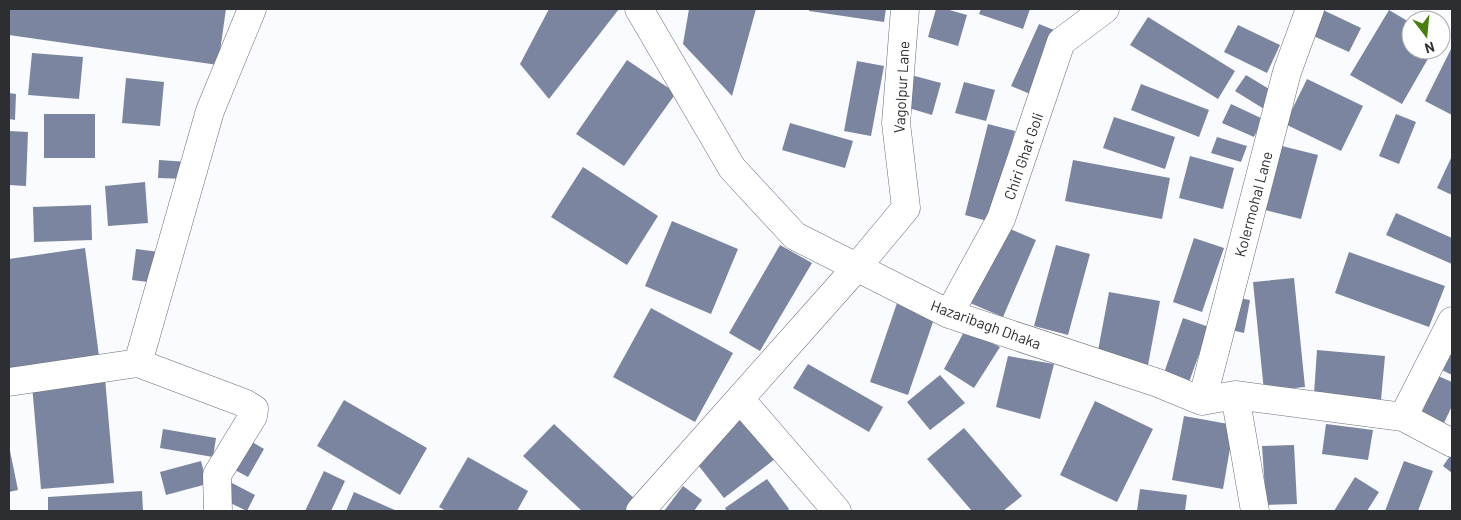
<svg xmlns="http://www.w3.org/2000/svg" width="1461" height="520" font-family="Barlow,sans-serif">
  <rect width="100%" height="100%" fill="#f9fbff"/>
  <path fill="#7c859f" d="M 9,9 L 226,9 L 218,65 L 9,35 Z
    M 549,9 L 619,9 L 549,99 L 520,64 Z
    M 689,9 L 756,9 L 732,96 L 683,44 Z
    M 809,9 L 886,9 L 884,22 L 809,11 Z
    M 936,9 L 946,9 L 967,15 L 958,46 L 928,37 Z
    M 981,9 L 1030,9 L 1023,29 L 979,14 Z
    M 1321,9 L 1361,28 L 1349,52 L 1309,34 Z
    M 1389,10 L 1411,23 L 1411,50 L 1433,50 L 1402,104 L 1350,75 Z
    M 1148,17 L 1235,71 L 1218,99 L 1130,45 Z
    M 1039,24 L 1059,32 L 1030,94 L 1011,86 Z
    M 1238,25 L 1280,45 L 1267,73 L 1224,52 Z
    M 1452,47 L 1452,115 L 1425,101 Z
    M 32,53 L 83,57 L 79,99 L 28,95 Z
    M 627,60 L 676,93 L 624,166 L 576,134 Z
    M 857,61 L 884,66 L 871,136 L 844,131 Z
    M 911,75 L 941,83 L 932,115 L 902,106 Z
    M 1246,75 L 1274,92 L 1264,109 L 1235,91 Z
    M 126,78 L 164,82 L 160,126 L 122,123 Z
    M 1307,79 L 1363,106 L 1341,151 L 1285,124 Z
    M 964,82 L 995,90 L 986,121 L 955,113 Z
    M 1141,84 L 1209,110 L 1199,137 L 1131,110 Z
    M 9,93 L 16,94 L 15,120 L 9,119 Z
    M 1231,104 L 1263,119 L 1254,137 L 1222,123 Z
    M 44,114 L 95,114 L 95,158 L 44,158 Z
    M 1396,114 L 1416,122 L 1399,164 L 1379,156 Z
    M 1114,117 L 1175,137 L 1165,169 L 1103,148 Z
    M 790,123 L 853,141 L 845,168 L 782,150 Z
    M 988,124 L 1015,131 L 991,222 L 965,215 Z
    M 9,131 L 28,132 L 26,186 L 9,185 Z
    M 1217,137 L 1247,146 L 1241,162 L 1211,153 Z
    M 1278,145 L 1318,155 L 1301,219 L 1261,209 Z
    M 1190,156 L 1234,168 L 1223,209 L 1179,198 Z
    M 1452,156 L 1452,195 L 1437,188 Z
    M 159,160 L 188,162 L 187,179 L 158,178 Z
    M 1073,160 L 1170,178 L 1162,219 L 1065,201 Z
    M 583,167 L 658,216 L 627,265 L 551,217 Z
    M 145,182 L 148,223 L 108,226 L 105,186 Z
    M 91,205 L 92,240 L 34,242 L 33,207 Z
    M 1396,213 L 1452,238 L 1452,264 L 1386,235 Z
    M 672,221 L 738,249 L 711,314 L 645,286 Z
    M 1003,226 L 1036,240 L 1003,317 L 970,303 Z
    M 1194,238 L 1224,248 L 1202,312 L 1173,302 Z
    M 780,245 L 812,263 L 760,351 L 729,333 Z
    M 1056,245 L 1090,254 L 1068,335 L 1034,326 Z
    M 85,248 L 100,364 L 9,376 L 9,259 Z
    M 136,249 L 159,252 L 156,283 L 132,280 Z
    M 1349,252 L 1445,286 L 1429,327 L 1335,293 Z
    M 1294,278 L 1305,387 L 1264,391 L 1253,282 Z
    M 1109,292 L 1160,301 L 1148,365 L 1097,356 Z
    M 1233,297 L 1250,300 L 1244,333 L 1227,329 Z
    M 897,303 L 935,316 L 908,395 L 870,382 Z
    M 651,308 L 733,353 L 695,422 L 613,377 Z
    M 1183,318 L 1209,327 L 1189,382 L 1164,373 Z
    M 965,330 L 1000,347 L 974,388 L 944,369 Z
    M 1440,346 L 1452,352 L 1452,375 L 1430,364 Z
    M 1317,350 L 1385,356 L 1381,400 L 1314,394 Z
    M 1008,356 L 1054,364 L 1040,419 L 996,407 Z
    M 808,364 L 883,407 L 869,432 L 793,388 Z
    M 940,375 L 965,403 L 930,430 L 907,402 Z
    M 1438,376 L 1452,382 L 1452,406 L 1444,423 L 1422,412 Z
    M 105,378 L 114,483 L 41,489 L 32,385 Z
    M 344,400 L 427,448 L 400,495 L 317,446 Z
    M 1095,401 L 1153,429 L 1117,502 L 1060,475 Z
    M 1184,416 L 1234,425 L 1223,489 L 1172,480 Z
    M 742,417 L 775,459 L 724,498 L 691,456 Z
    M 554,424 L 638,502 L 629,511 L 582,511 L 523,456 Z
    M 1326,424 L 1373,430 L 1368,460 L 1322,454 Z
    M 964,428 L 1022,496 L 1003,511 L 972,511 L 927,459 Z
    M 163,429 L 216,438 L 213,457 L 160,448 Z
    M 249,440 L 264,449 L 248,477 L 233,469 Z
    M 1294,445 L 1297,504 L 1266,505 L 1262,446 Z
    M 9,446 L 18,490 L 9,492 Z
    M 1452,453 L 1452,473 L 1443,466 Z
    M 468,457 L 528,491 L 517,511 L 446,511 L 439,507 Z
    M 201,461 L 207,484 L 166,495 L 160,472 Z
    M 1404,461 L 1433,471 L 1418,511 L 1385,511 Z
    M 324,471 L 345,481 L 331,511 L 305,511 Z
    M 1355,477 L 1379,492 L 1367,511 L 1334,511 Z
    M 767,479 L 789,509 L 787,511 L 727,511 L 725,508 Z
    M 230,482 L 255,495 L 247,511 L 222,499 Z
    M 683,486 L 702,500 L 694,511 L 664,511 Z
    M 1140,489 L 1187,495 L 1185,511 L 1137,511 Z
    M 142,491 L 143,511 L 48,511 L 48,497 Z
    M 354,492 L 397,511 L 346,511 Z"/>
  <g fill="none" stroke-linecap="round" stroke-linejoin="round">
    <g stroke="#6b6e77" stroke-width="29">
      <path id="minor" d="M 639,9 L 732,168 L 795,236 L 949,314 L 1158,383 L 1202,401 L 1235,395 L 1403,417 L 1452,443
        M 949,314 L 1001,219 L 1061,42 L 1105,9
        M 9,382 L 138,363
        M 1235,395 L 1255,511
        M 740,399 L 837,511
        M 1202,401 L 1287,72 L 1310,9
        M 1403,417 L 1452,321
        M 218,511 L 217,475 L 253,416 L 254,409 L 244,403 L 138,363 L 210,111 L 252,9
        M 640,511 L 857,267 L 906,208 L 896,123 L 905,9"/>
    </g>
    <use href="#minor" stroke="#fff" stroke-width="28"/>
  </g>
  <g text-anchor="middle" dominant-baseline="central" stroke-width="4.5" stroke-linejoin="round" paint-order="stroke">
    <g font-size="15" fill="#2d2e32" stroke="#fff">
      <text transform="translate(901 87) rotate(-87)">Vagolpur Lane</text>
      <text transform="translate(1023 156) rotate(-71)">Chiri Ghat Goli</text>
      <text transform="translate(1253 204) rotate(-75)">Kolermohal Lane</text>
      <text transform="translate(986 324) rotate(20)">Hazaribagh Dhaka</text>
    </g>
  </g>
  <rect width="1461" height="520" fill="none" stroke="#2d2e32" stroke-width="20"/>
  <g transform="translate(1426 35) rotate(164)"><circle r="24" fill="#ffffff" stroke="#ababad"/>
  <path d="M0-4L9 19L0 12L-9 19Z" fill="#4a7e12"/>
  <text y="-8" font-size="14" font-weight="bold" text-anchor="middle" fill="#2d2e32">N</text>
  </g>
</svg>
